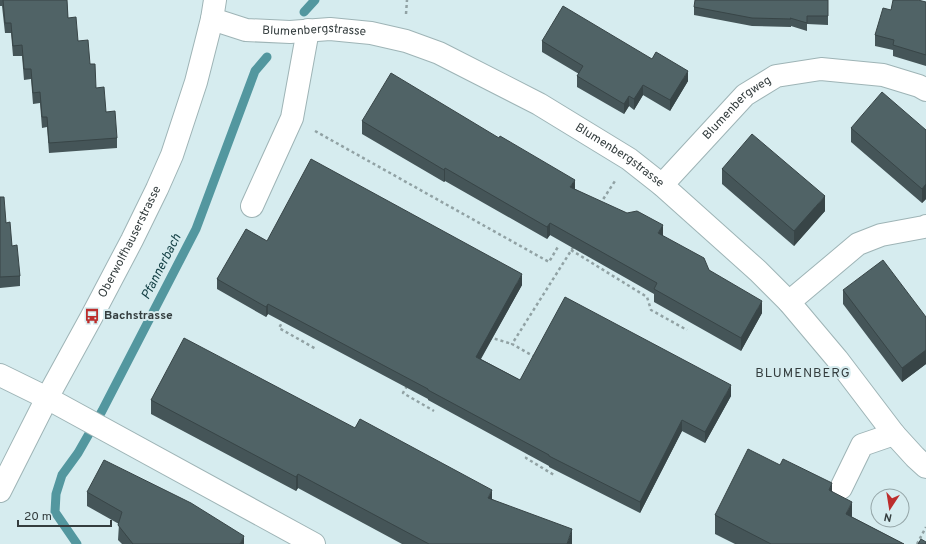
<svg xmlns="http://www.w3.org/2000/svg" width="926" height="544" font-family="Overpass,sans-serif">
  <rect width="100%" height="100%" fill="#d6ecef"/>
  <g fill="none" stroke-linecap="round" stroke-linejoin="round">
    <path stroke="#53979f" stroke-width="9" d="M 304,12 L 315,0
      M 77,544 L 55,512 L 56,494 L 62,475 L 78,453 L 102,411 L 196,229 L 255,71 L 267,57"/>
    <g stroke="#9eb4b6" stroke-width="24">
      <g id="minor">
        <path id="s1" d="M 212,19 L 246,30 L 290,32 L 330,29 L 371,33 L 406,41 L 439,53 L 539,104 L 629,159 L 662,185 L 758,271 L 789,302 L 837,359 L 894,434 L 915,457 L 926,467"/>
        <path id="s2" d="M 662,185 L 745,95 L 776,76 L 821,69 L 883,75 L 919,86 L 926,90"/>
        <path d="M 252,206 L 292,118 L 308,30"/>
        <path d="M 789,302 L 858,244 L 881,235 L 924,227 L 926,226"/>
        <path d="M 0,375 L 47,398 L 314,544"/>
        <path d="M 841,488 L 862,445 L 894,434"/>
        <path id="s3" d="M 0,491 L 47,398 L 92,316 L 132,240 L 157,189 L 172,155 L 196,82 L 212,19 L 215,0"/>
      </g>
    </g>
    <path stroke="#91a2a4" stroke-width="2.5" stroke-dasharray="3 3" stroke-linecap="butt" d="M 406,14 L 407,0
      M 315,131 L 549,262 L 559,245
      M 600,204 L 615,181
      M 571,250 L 647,297 L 651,310 L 687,330
      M 284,319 L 279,328 L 316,349
      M 489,337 L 512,344
      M 535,357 L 512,344 L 574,246
      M 407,386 L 403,393 L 434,411
      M 530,452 L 526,458 L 554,475
      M 917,544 L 926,527"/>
    <use href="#minor" stroke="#fff" stroke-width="22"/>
  </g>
  <path fill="#455558" d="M 0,0 L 67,0 L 68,18 L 78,41 L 90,64 L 96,88 L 117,138 L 117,148 L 49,153 L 47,127 L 42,128 L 40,103 L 33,104 L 31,79 L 24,80 L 22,56 L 13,56 L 11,33 L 5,33 L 2,6 L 0,6 Z
    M 828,0 L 828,25 L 807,24 L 807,31 L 791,26 L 791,27 L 752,26 L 694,15 L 694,7 Z
    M 926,2 L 926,66 L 893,56 L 893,50 L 875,46 L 875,35 L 891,10 Z
    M 542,41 L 688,81 L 670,111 L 643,95 L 634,110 L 629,106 L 624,114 L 577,87 L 577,76 L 579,74 L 542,52 Z
    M 362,121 L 575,189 L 663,236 L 709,270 L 762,313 L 741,351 L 654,302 L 654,294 L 550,235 L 547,239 L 445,181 L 444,182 L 362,134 Z
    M 851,128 L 926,130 L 926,199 L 922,203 L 851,142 Z
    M 722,169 L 825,211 L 794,246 L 722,184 Z
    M 0,197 L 6,223 L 20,276 L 20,286 L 0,288 Z
    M 267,241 L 522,285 L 481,359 L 520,380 L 731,396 L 705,443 L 682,431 L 640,513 L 549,467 L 549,466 L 428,400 L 428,399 L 268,314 L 266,317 L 217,289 L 217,279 Z
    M 843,290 L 926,317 L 926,364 L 902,382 L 843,304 Z
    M 151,400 L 355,428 L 492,499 L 572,544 L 402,544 L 298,488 L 296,491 L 151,414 Z
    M 780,465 L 832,491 L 852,517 L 904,544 L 735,544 L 715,534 L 715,515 Z
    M 87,492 L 244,544 L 122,544 L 118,540 L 119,524 L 87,506 Z"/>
  <path fill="#384547" d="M 688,71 L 688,81 L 670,111 L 670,100 Z
    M 643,85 L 643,95 L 634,110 L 634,99 Z
    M 629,96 L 629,106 L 624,114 L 624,104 Z
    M 445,168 L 445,181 L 444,182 L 444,170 Z
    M 575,180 L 575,192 L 570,187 Z
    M 926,184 L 926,199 L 922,203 L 922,189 Z
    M 825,196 L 825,211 L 794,246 L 794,231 Z
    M 550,223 L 550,235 L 547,239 L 547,227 Z
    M 663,225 L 663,238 L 658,233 Z
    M 522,274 L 522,285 L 476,367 L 476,357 Z
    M 762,301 L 762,313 L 741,351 L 741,338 Z
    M 268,304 L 268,314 L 266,317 L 266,307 Z
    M 926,350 L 926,364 L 902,382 L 902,368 Z
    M 731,385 L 731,396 L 705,443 L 705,432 Z
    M 682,420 L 682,431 L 640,513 L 640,502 Z
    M 298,474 L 298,488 L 296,491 L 296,477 Z
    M 832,483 L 832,502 L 829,490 Z
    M 492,490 L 492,505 L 488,498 Z
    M 852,502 L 852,520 L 846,514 Z
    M 572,529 L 572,544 L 567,544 Z
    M 244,536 L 244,544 L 240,544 Z"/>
  <path fill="#506366" stroke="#384547" d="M 3,0 L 67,0 L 68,18 L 76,17 L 78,41 L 88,40 L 90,64 L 95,64 L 96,88 L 104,87 L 106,112 L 115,111 L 117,138 L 49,143 L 47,117 L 42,117 L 40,92 L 33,93 L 31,69 L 24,69 L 22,45 L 13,46 L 11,23 L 5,23 Z
    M 695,0 L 828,0 L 828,16 L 807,16 L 807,23 L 790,18 L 791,19 L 752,18 L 694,7 Z
    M 893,0 L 918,0 L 926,2 L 926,55 L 893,45 L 894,40 L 875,35 L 883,8 L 891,10 Z
    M 563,6 L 652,59 L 656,52 L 688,71 L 670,100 L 643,85 L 634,99 L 629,96 L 624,104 L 577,76 L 583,66 L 542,41 Z
    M 391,73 L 499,138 L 500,136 L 575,180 L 570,187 L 627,213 L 637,211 L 663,225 L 658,233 L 704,258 L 709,270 L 762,301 L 741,338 L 654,289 L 657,283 L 550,223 L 547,227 L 445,168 L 444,170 L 362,121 Z
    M 882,92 L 926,130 L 926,184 L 922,189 L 851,128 Z
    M 752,134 L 825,196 L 794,231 L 722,169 Z
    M 311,159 L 522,274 L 476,357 L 520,380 L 565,297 L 731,385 L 705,432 L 682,420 L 640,502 L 549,456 L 549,455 L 428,390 L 428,389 L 268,304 L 266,307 L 217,279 L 246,229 L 267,241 Z
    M 0,197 L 4,197 L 6,223 L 10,222 L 12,246 L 17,245 L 20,276 L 0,277 Z
    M 883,260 L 926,317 L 926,350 L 902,368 L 843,290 Z
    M 184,338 L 355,428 L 360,419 L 492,490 L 488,498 L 572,529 L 567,544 L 429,544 L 298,474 L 296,477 L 151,400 Z
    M 748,449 L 780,465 L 783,459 L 832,483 L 829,490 L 852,502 L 846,514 L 904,544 L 771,544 L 715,515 Z
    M 104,460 L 191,503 L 244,536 L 240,544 L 133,544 L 118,525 L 122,512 L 87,492 Z
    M 921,539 L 926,542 L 926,544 L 918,544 Z"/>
  <defs>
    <g id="bus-bare" transform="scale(1.2)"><path d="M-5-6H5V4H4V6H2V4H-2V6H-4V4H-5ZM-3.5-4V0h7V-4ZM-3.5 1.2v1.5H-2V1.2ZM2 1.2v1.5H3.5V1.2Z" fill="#bc2d2c" stroke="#d6ecef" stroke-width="2.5" paint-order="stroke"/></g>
  </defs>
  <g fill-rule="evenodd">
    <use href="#bus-bare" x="92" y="316"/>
  </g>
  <g text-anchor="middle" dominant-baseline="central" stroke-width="4" stroke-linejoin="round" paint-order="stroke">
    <g font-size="12" fill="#343d3e" stroke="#d6ecef">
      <text stroke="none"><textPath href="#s1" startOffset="104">Blumenbergstrasse</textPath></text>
      <text stroke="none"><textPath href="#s2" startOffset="108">Blumenbergweg</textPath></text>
      <text stroke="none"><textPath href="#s1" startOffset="440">Blumenbergstrasse</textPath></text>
      <text stroke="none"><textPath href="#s3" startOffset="281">Oberwolfhauserstrasse</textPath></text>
    </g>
    <g font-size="12" font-weight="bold" fill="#343d3e" stroke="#d6ecef" text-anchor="start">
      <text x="104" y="316">Bachstrasse</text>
    </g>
    <g font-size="13" font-style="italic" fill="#154146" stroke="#d6ecef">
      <text transform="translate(162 267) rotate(-63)">Pfannerbach</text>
    </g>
    <g font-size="13" letter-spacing="1" fill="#343d3e" stroke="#d6ecef">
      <text x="803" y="374">BLUMENBERG</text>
    </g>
  </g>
  <g transform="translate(890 508) rotate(192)"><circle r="19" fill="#d6ecef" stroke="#95a6a8"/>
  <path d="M0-3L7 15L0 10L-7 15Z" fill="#bc2d2c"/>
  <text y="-6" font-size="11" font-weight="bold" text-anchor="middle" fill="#343d3e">N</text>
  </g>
  <path d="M18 520v6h93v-6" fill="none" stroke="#343d3e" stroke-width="2"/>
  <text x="24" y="520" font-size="12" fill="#343d3e" stroke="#d6ecef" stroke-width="3" paint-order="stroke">20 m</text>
</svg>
